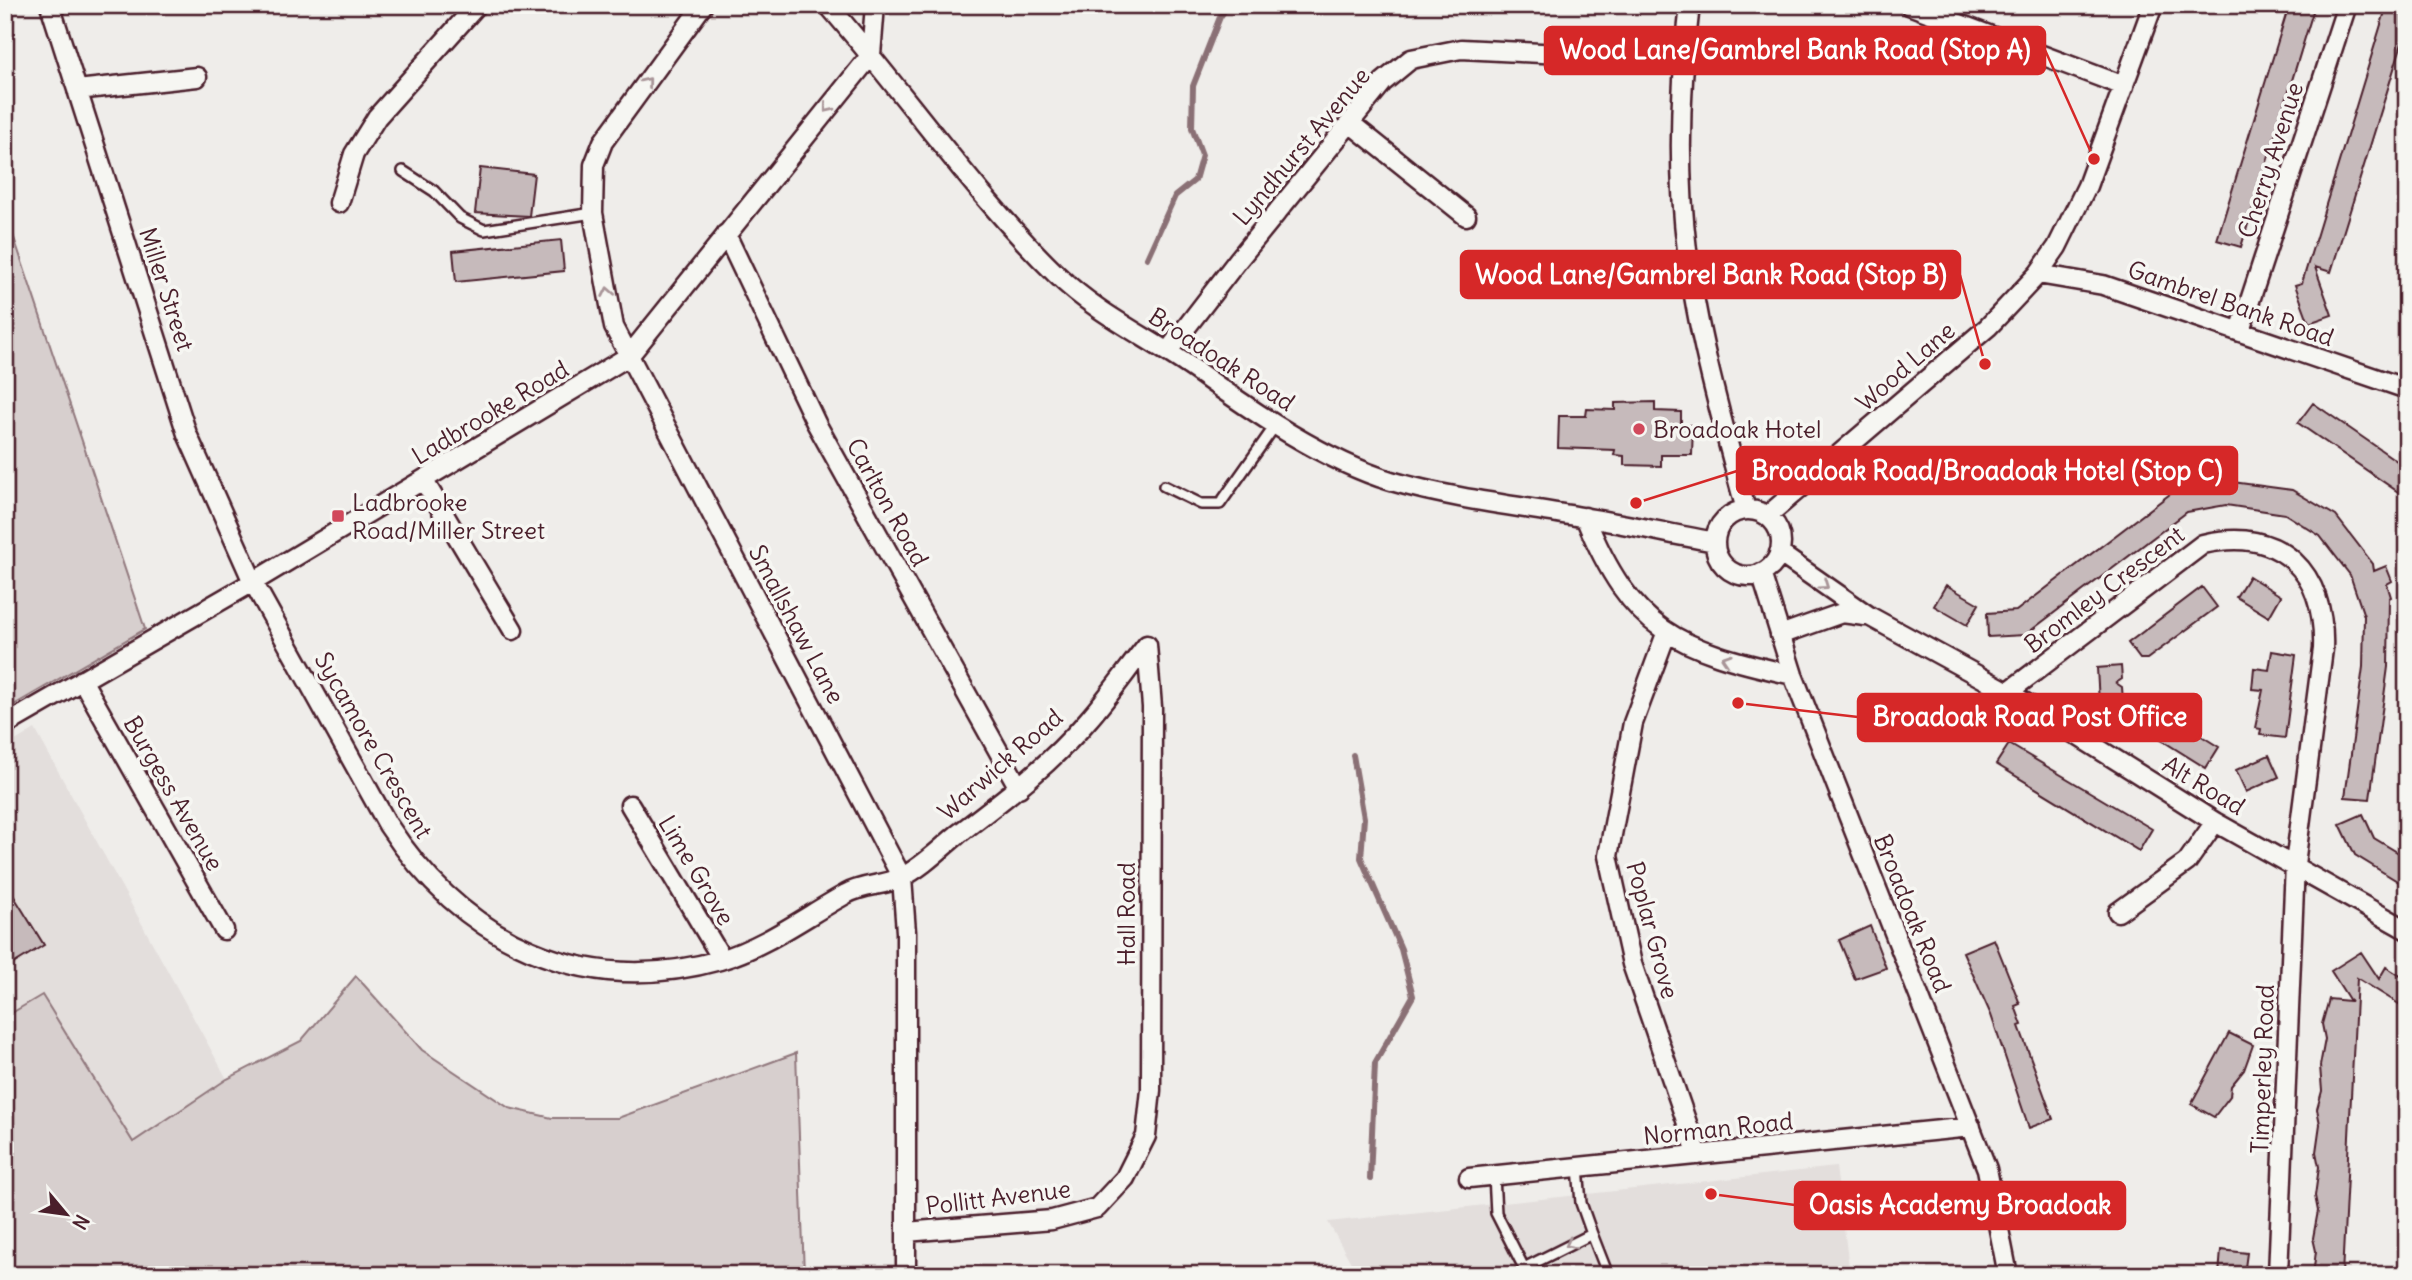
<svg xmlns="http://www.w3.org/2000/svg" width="2412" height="1280" font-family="Delius,sans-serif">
  <rect width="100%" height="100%" fill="#efedea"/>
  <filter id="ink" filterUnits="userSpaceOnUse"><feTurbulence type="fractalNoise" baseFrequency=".0143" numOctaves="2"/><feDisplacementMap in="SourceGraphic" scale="14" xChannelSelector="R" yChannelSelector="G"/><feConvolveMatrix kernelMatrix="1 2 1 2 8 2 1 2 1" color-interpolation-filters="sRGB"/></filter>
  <g filter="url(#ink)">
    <path fill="#e3dedc" d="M 35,729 L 227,1079 L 5,1227 L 5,747 Z
      M 1836,1167 L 1850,1275 L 1358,1275 L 1328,1222 Z"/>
    <path fill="#d7cfce" stroke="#90777c" stroke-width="2" d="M 5,211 L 145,629 L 5,710 Z
      M 356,976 L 422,1050 L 509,1108 L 552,1118 L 618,1118 L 796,1053 L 804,1275 L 5,1275 L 5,1017 L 42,995 L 133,1142 L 227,1079 L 301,1041 Z"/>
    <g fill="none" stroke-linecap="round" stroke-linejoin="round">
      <path stroke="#8a6f74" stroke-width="6" d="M 1147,258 L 1175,196 L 1195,180 L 1202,155 L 1192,128 L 1193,86 L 1220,17 L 1228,5
        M 1353,755 L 1364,818 L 1361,858 L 1401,949 L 1413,996 L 1375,1063 L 1370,1179"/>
    </g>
    <path fill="#c6babb" stroke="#4a1f2b" stroke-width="2" d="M 2289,5 L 2315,5 L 2241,247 L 2217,240 Z
      M 2387,5 L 2407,5 L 2407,27 L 2331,272 L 2315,267 L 2332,315 L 2309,323 L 2295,285 L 2302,283 Z
      M 480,168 L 534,174 L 529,216 L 475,213 Z
      M 561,240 L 564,271 L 456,282 L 453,251 Z
      M 1655,402 L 1655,411 L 1681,412 L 1681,425 L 1693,425 L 1692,455 L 1661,455 L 1661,466 L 1624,465 L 1624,456 L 1614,455 L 1615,450 L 1558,448 L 1559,416 L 1586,416 L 1587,409 L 1615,410 L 1615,403 Z
      M 2313,403 L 2407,468 L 2407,498 L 2298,423 Z
      M 2225,481 L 2292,490 L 2336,516 L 2373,564 L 2374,571 L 2386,566 L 2392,581 L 2387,584 L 2391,597 L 2389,598 L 2388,667 L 2370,799 L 2345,797 L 2363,667 L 2364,616 L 2350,575 L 2320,536 L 2285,514 L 2226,505 L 2187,512 L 2025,635 L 1988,637 L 1987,613 L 2016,611 L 2178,488 Z
      M 2249,576 L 2281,596 L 2269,617 L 2236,597 Z
      M 1946,585 L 1979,604 L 1967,625 L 1934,606 Z
      M 2202,587 L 2217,607 L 2147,659 L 2140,659 L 2128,643 Z
      M 2272,651 L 2296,655 L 2285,738 L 2260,735 L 2261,729 L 2255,728 L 2263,690 L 2252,689 L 2254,668 L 2269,670 Z
      M 2121,666 L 2122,679 L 2116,683 L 2122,687 L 2123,701 L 2099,703 L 2097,668 Z
      M 2147,702 L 2219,747 L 2206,768 L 2134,723 Z
      M 2009,744 L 2152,829 L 2139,851 L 1996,764 Z
      M 2269,755 L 2279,777 L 2246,792 L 2236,770 Z
      M 2363,814 L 2374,838 L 2407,858 L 2407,887 L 2355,855 L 2340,824 Z
      M 5,882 L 44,945 L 5,969 Z
      M 1870,926 L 1886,968 L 1855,979 L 1839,940 Z
      M 1994,939 L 2020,1004 L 2015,1006 L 2022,1025 L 2019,1026 L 2053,1119 L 2029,1128 L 1991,1015 L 1963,952 Z
      M 2361,952 L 2379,979 L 2386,967 L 2407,980 L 2407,1009 L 2357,978 L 2342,1275 L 2313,1275 L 2316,1251 L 2313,1238 L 2318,1211 L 2315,1196 L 2319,1167 L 2316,1152 L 2320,1124 L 2317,1109 L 2322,1091 L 2320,1066 L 2325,1039 L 2322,1024 L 2329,999 L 2350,1001 L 2331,971 Z
      M 2229,1033 L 2253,1045 L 2244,1070 L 2231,1086 L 2230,1096 L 2214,1117 L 2191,1104 Z
      M 2221,1250 L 2247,1253 L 2244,1275 L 2219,1275 Z"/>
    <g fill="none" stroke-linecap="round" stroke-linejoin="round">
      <g stroke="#4a1f2b" stroke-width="14">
        <path id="lane" d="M 403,171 L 434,191 L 460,218 L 484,230 L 593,213
          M 1164,486 L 1201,504 L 1220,504 L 1277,423
          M 1494,1176 L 1496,1213 L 1524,1268 L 1592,1234 L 1581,1203 L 1578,1167
          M 1592,1234 L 1608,1275"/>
      </g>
      <g stroke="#4a1f2b" stroke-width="23">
        <path id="street" d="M 50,5 L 187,434 L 253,582 L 388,825 C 464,941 582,999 720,960 C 765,947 806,916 846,894 C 863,884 885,886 902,877 C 921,868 940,849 957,835 C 1003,800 1050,765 1088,720 C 1109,696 1127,670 1147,645
          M 703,5 L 603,142 L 594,165 L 593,213 L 614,327 L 902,878 L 906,932 L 906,1275
          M 828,5 C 905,93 972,192 1056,274 C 1098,315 1150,338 1198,372 C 1253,412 1325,461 1391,481 C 1453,499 1518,506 1582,517 C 1627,524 1671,534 1715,542
          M 1690,5 C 1680,86 1677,169 1687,250 C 1698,338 1723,424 1746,510
          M 1909,5 L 2124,86
          M 871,55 L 875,5
          M 77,90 L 197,77
          M 1350,123 L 1466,216
          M 339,203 L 354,154 L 377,117 L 477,5
          M 726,234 L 816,423 L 1019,788
          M 2038,274 L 2103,285 L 2407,389
          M 2240,331 L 2347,5
          M 1168,351 L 1238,260 L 1383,82 L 1411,59 L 1461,49 L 1683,60
          M 424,481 L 513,630
          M1715 543a33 33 0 1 1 66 0a33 33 0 1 1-66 0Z
          M 1767,516 L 1988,327 L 2038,274 L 2057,247 L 2087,186 L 2153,5
          M 1585,517 C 1632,632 1677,649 1793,675
          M 1779,553 L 1869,616 L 2008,692 L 2215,822 L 2407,930
          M 1761,573 L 1793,675 L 1987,1169 L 2008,1275
          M 1666,634 L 1633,723 L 1608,856 L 1632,964 L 1698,1155
          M 1780,635 L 1842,613 L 1865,616
          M 82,680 L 224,930
          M 2008,692 L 2203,544 C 2281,526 2326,572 2323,649 L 2295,864 L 2278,1275
          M 5,725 L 253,582 L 629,356 L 871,55
          M 630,805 L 722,959
          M 2118,912 L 2187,862 L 2215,822
          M 1469,1178 L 1971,1127
          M 906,1232 L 1052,1220 L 1097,1208 L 1125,1178 L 1146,1136 L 1151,1090 L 1152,707 L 1147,645"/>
      </g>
      <use href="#lane" stroke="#f6f6f2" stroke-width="9"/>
      <use href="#street" stroke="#f6f6f2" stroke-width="18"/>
    </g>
    <defs><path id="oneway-chevron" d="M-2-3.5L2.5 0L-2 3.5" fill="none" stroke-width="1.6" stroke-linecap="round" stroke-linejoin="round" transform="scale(1.75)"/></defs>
    <g stroke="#a99598">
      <use href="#oneway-chevron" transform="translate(647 82) rotate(-51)"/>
      <use href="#oneway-chevron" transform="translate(828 108) rotate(129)"/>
      <use href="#oneway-chevron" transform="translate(608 292) rotate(-101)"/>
      <use href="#oneway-chevron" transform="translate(1824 585) rotate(35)"/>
      <use href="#oneway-chevron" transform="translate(1726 659) rotate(-162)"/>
      <use href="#oneway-chevron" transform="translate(1570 1244) rotate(153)"/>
    </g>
  </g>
  <g fill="#d1495b" stroke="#f6f6f2" stroke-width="2.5">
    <circle cx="1639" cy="429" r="7"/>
    <rect x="331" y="509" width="14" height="14" rx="3.5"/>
  </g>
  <g text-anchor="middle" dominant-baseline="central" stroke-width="7" stroke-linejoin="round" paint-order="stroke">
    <g font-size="24" fill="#4a1f2b" stroke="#f6f6f2">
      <text transform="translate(1301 146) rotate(-50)">Lyndhurst Avenue</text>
      <text transform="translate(2270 160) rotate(-72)">Cherry Avenue</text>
      <text transform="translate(167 289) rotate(72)">Miller Street</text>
      <text transform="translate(2231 303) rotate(19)">Gambrel Bank Road</text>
      <text transform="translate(1222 359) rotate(33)">Broadoak Road</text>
      <text transform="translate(1905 366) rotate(-41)">Wood Lane</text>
      <text transform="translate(490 412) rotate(-31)">Ladbrooke Road</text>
      <text transform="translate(888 502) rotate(61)">Carlton Road</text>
      <text transform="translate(2104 589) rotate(-37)">Bromley Crescent</text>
      <text transform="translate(797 624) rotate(62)">Smallshaw Lane</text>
      <text transform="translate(374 745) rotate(60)">Sycamore Crescent</text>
      <text transform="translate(1000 764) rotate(-41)">Warwick Road</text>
      <text transform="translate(2204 785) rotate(31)">Alt Road</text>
      <text transform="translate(174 793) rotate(60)">Burgess Avenue</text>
      <text transform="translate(697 870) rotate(59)">Lime Grove</text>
      <text transform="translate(1913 913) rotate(68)">Broadoak Road</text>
      <text transform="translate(1126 914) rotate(-90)">Hall Road</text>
      <text transform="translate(1653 930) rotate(75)">Poplar Grove</text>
      <text transform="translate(2262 1069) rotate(-88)">Timperley Road</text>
      <text transform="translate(1718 1128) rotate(-6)">Norman Road</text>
      <text transform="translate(998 1197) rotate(-7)">Pollitt Avenue</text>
    </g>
    <g font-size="24" fill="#4a1f2b" stroke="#f6f6f2" text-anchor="start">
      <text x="1653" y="429">Broadoak Hotel</text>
      <text x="352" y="502">Ladbrooke<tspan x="352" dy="28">Road/Miller Street</tspan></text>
    </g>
  </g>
  <path fill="none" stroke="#d62828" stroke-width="2.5" d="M2094 159L2045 50M1985 364L1960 275M1636 503L1737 471M1738 703L1858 717M1711 1194L1795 1205"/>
  <g fill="#d62828" stroke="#f6f6f2" stroke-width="2.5">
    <circle cx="2094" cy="159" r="7"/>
    <circle cx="1985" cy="364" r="7"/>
    <circle cx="1636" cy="503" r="7"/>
    <circle cx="1738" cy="703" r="7"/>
    <circle cx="1711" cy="1194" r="7"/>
  </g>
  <g fill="#d62828" stroke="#d62828" stroke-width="2.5">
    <rect x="1545" y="27" width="500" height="47" rx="7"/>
    <rect x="1461" y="251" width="499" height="47" rx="7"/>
    <rect x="1737" y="447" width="500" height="47" rx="7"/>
    <rect x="1858" y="694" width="343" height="47" rx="7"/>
    <rect x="1795" y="1182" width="330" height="47" rx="7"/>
  </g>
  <g font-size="26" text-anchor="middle" font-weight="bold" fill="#fff">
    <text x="1795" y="59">Wood Lane/Gambrel Bank Road (Stop A)</text>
    <text x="1711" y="284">Wood Lane/Gambrel Bank Road (Stop B)</text>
    <text x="1987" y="480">Broadoak Road/Broadoak Hotel (Stop C)</text>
    <text x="2030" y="726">Broadoak Road Post Office</text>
    <text x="1960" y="1214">Oasis Academy Broadoak</text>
  </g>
  <rect width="2412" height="1280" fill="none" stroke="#f6f6f2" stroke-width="28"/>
  <rect x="14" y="14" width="2384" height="1252" fill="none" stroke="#4a1f2b" stroke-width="2.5" filter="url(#ink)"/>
  <g transform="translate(66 1214) rotate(119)" stroke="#f6f6f2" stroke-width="5" paint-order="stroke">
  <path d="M0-5L12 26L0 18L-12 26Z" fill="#4a1f2b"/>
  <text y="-10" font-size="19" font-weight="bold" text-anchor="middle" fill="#4a1f2b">N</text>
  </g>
</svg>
